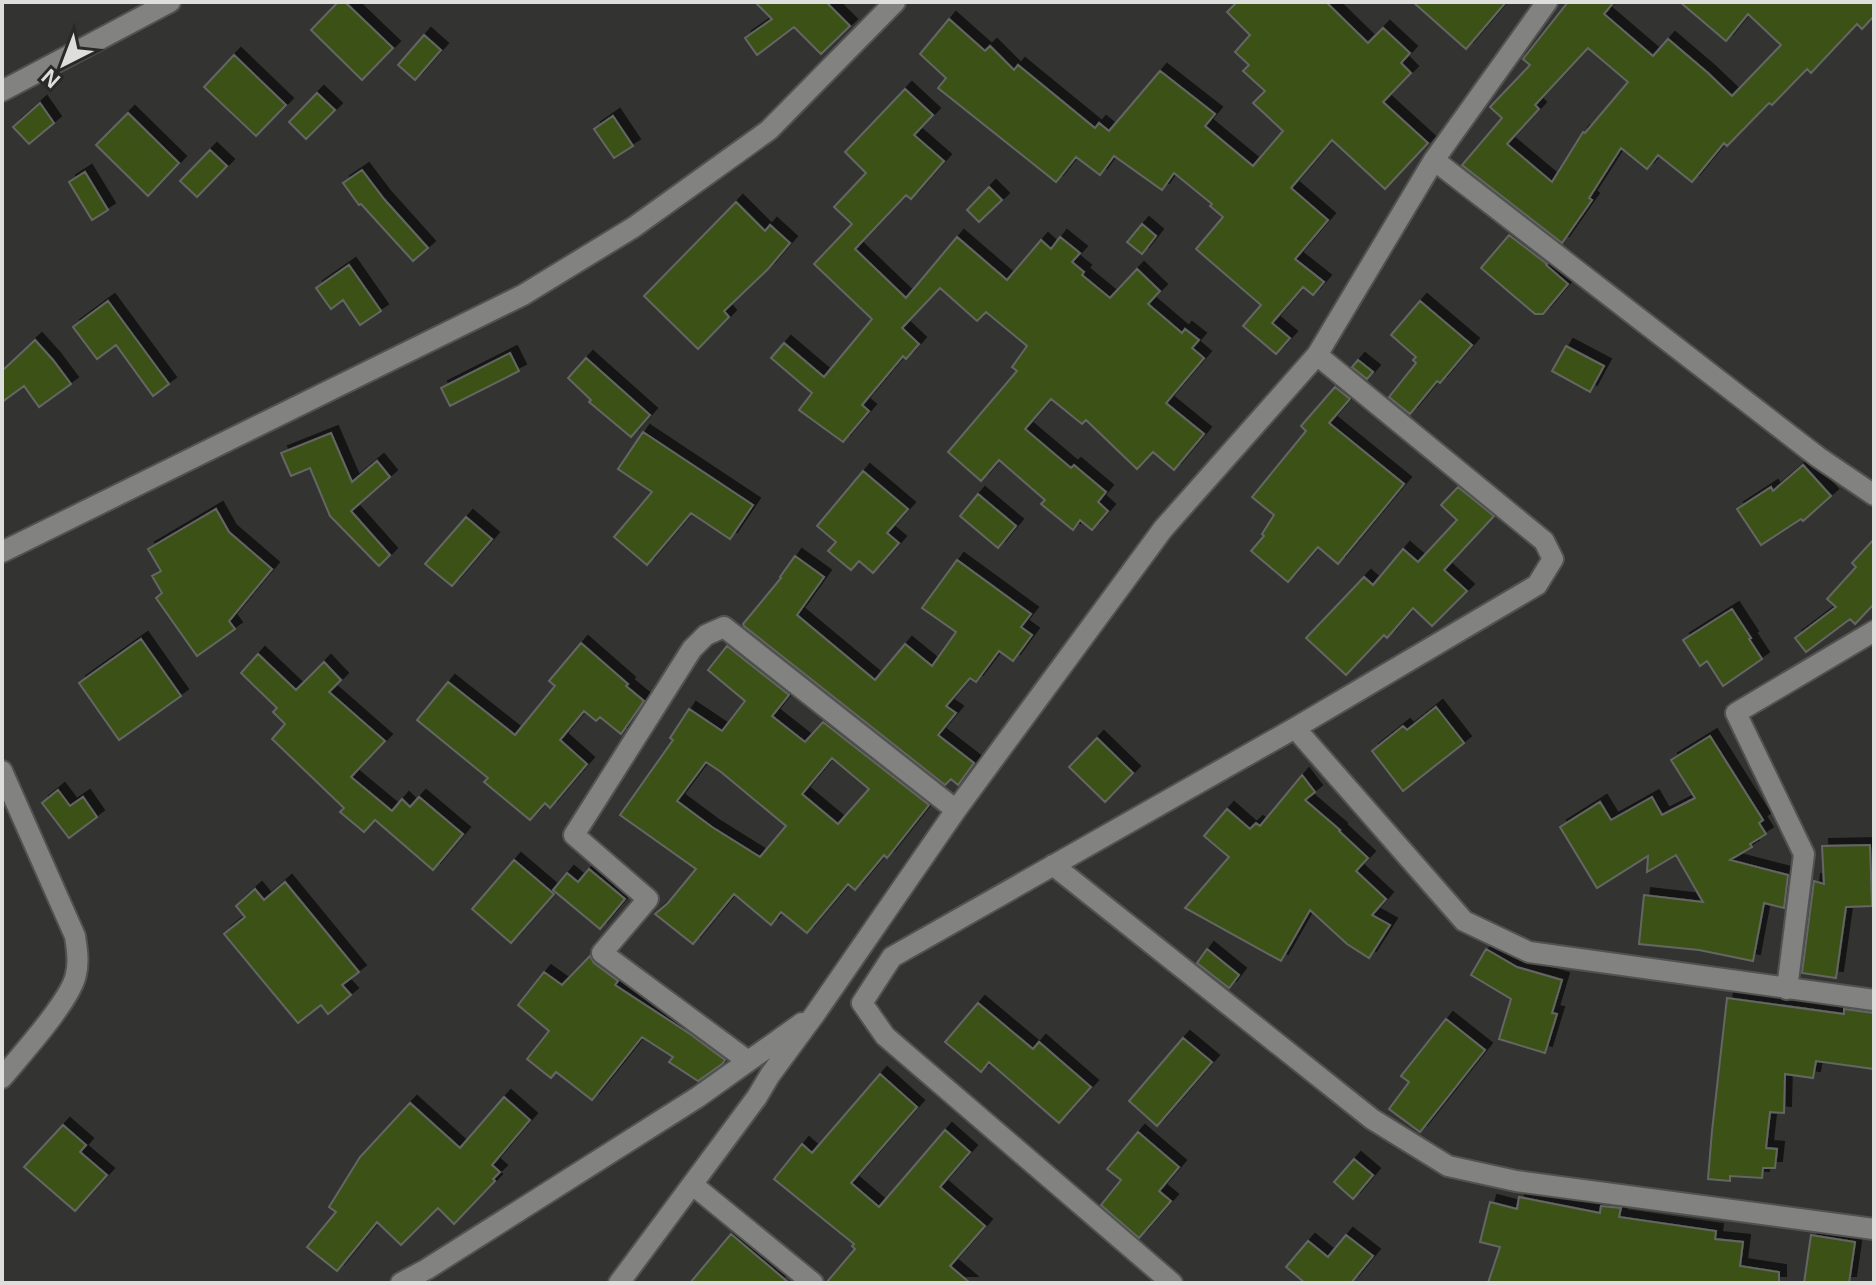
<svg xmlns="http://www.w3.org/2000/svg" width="1876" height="1285" font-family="Arial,sans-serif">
  <defs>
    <filter id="shadow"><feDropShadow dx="7" dy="-7" stdDeviation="0" flood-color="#0009"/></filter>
  </defs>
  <rect width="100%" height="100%" fill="#333431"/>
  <path fill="#3b5117" stroke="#646663" stroke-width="2" fill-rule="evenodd" filter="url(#shadow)" d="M 338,2 L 345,2 L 393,48 L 362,80 L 311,30 Z
    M 755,2 L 826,2 L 850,26 L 821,54 L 794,27 L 757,55 L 745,38 L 772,19 Z
    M 1237,2 L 1326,2 L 1368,43 L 1383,28 L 1410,53 L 1401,63 L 1411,73 L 1383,102 L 1428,143 L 1385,189 L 1332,140 L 1291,188 L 1328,220 L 1295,259 L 1324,282 L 1313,295 L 1303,287 L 1272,323 L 1290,338 L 1276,354 L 1243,326 L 1261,305 L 1196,249 L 1223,217 L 1210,206 L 1212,204 L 1174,173 L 1162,190 L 1114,156 L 1100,175 L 1076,157 L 1056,182 L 938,88 L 946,78 L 920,54 L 949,19 L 985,51 L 990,46 L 1014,70 L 1018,65 L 1095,128 L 1099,123 L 1109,131 L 1160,71 L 1215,114 L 1205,126 L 1253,166 L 1283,131 L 1253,103 L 1265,91 L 1243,71 L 1249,65 L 1235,52 L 1250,35 L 1227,12 Z
    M 1413,2 L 1506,2 L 1466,49 Z
    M 1568,2 L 1614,2 L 1604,14 L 1653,56 L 1668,39 L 1708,73 L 1732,96 L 1781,45 L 1748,14 L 1726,41 L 1680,2 L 1874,2 L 1874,16 L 1862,29 L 1857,24 L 1811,73 L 1807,69 L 1772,105 L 1769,103 L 1727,146 L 1724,143 L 1692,182 L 1658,155 L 1647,169 L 1621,148 L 1589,198 L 1592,200 L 1562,243 L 1462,165 L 1502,118 L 1490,107 L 1530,65 L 1523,59 ZM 1588,48 L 1628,82 L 1585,133 L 1583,132 L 1552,182 L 1507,144 L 1539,109 L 1535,105 Z
    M 424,35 L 441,50 L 415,80 L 398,65 Z
    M 234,55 L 286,105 L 256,136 L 204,87 Z
    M 905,89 L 933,115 L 914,135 L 944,161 L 911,199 L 906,195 L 855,249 L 906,298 L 957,237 L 1007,280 L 1041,240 L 1051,249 L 1060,237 L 1080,253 L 1072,262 L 1084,272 L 1082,275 L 1110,298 L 1137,269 L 1160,291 L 1148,304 L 1182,333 L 1185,329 L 1199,340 L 1192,348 L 1204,358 L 1166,403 L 1204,434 L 1174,470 L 1153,452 L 1137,469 L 1086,420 L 1082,424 L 1051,399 L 1025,429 L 1071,468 L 1074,465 L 1106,492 L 1098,502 L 1108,511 L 1092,530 L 1080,520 L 1073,530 L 1041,504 L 1045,500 L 999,460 L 981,481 L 948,452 L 1017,371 L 1012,367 L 1027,346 L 986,312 L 977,321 L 940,288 L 902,328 L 919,344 L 906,359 L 903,356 L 862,405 L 869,411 L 843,442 L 799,410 L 812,393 L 771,358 L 784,343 L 824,377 L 872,319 L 814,264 L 852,224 L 834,207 L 866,173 L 845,152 Z
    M 317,93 L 335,110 L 306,139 L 289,122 Z
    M 40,103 L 54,123 L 29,144 L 13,127 Z
    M 128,113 L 179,163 L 148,196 L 96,145 Z
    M 613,116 L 633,146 L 614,158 L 594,129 Z
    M 210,150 L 227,166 L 197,197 L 180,181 Z
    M 362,170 L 384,199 L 428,248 L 413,261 L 361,204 L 359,205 L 343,183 Z
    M 85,172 L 108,210 L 92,220 L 69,182 Z
    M 989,187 L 1002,200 L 979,222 L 967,210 Z
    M 736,202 L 765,231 L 770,225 L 790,243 L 768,269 L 724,311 L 729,317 L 698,349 L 644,296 Z
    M 1142,224 L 1156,236 L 1142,254 L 1127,242 Z
    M 1509,235 L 1547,264 L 1546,265 L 1568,284 L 1543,314 L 1535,314 L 1481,268 Z
    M 349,265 L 381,311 L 360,325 L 343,300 L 331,309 L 316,288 Z
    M 108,301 L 169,384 L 153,396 L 116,345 L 97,359 L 73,327 Z
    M 1420,301 L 1472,345 L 1440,383 L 1437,381 L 1410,414 L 1389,397 L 1416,363 L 1413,360 L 1416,357 L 1391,335 Z
    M 35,340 L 53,360 L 71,384 L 39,407 L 24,386 L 2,402 L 2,371 Z
    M 1566,346 L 1604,366 L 1590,392 L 1552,371 Z
    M 510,353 L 519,371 L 450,406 L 441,388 Z
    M 586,358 L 650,415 L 631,437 L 589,402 L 591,400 L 568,378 Z
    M 1358,360 L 1373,372 L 1367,379 L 1352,367 Z
    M 1335,387 L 1350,399 L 1329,423 L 1404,484 L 1338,564 L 1318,547 L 1288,582 L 1251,551 L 1264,536 L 1262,534 L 1274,515 L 1252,497 L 1306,431 L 1301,426 Z
    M 643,432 L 753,505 L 730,539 L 691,513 L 647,565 L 614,537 L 652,492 L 618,469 Z
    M 331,433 L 352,482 L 377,461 L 390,477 L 351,511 L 390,555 L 379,566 L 330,516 L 310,468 L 291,476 L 281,453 Z
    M 1803,465 L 1831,496 L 1803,521 L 1801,519 L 1761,545 L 1737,509 L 1771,487 L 1773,491 Z
    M 863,471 L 908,509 L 887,533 L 899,543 L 873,573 L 859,561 L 851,570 L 828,551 L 836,542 L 817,526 Z
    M 1458,487 L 1494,516 L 1444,570 L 1467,591 L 1432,626 L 1413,608 L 1387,638 L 1384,635 L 1346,675 L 1306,638 L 1364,577 L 1373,585 L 1403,549 L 1418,562 L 1457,520 L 1441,505 Z
    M 978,494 L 1016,526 L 998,548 L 960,516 Z
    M 216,509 L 229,532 L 272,569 L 229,621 L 235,629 L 197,656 L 156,598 L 162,593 L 152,576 L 161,571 L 148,549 Z
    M 466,517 L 492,539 L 452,586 L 425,564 Z
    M 1874,539 L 1874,604 L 1855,624 L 1850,619 L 1806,652 L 1795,638 L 1836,607 L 1827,599 L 1856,567 L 1852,563 Z
    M 795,556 L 824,577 L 797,615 L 875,680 L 905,644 L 932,666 L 956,632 L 922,608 L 957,560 L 1031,614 L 1021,627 L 1032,635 L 1013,661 L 999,651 L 976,682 L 970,678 L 946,706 L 956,713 L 938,735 L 974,763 L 958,785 L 951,779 L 945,785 L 744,626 L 743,624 L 781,578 L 780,577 Z
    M 1732,609 L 1751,638 L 1749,639 L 1762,659 L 1723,686 L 1707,661 L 1700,666 L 1683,640 Z
    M 141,639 L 181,696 L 119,740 L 79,683 Z
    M 581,643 L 628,684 L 626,686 L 644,701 L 621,734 L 600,717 L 596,721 L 584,711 L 560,740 L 587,764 L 550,808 L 545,803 L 530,820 L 484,782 L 488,778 L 417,720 L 448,682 L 515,735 L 555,686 L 549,681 Z
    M 727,646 L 789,695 L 772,716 L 805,742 L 823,722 L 929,805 L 887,858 L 884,855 L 855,890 L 848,884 L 807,933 L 781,912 L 771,925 L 734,894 L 693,944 L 655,914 L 668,903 L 696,869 L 620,815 L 673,740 L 670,738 L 689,709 L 722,731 L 745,701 L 708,670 ZM 832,758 L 869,789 L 838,824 L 802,794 ZM 706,762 L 721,772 L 786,826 L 760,857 L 712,827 L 677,801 Z
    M 258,654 L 296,690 L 324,662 L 341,680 L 329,692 L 385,741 L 351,777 L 392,811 L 402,799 L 410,807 L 419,797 L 463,834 L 433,870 L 375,820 L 364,832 L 340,812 L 344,808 L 272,739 L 285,724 L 273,712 L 277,708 L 241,673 Z
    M 1436,707 L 1464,743 L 1403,791 L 1372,751 L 1403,726 L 1407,730 Z
    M 1710,736 L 1763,820 L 1759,823 L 1766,834 L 1750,844 L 1752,847 L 1730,860 L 1788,875 L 1784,908 L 1764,903 L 1753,961 L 1699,950 L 1639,944 L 1644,895 L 1703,902 L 1676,855 L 1647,872 L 1648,856 L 1597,888 L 1560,827 L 1600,802 L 1611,820 L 1652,797 L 1662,815 L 1695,798 L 1671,760 Z
    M 1097,738 L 1133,773 L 1105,802 L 1069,767 Z
    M 1302,775 L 1315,792 L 1305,800 L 1340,830 L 1339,831 L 1368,858 L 1356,871 L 1386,899 L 1372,915 L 1390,925 L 1369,958 L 1347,944 L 1310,910 L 1281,961 L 1185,908 L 1229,857 L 1204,836 L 1227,809 L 1250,829 L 1256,823 L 1260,826 Z
    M 58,790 L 70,806 L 83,797 L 97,817 L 69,838 L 42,803 Z
    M 1870,845 L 1872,906 L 1846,907 L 1836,978 L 1802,973 L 1814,881 L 1824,884 L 1822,846 Z
    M 514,860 L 554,894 L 511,943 L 472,909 Z
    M 589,869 L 625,899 L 600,929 L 553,890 L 567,873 L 578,882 Z
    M 285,882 L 359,972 L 342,985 L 351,995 L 328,1014 L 321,1005 L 298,1023 L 224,934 L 245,917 L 236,906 L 255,889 L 264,900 Z
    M 1207,949 L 1239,975 L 1229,988 L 1197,963 Z
    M 1486,949 L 1517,967 L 1562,980 L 1552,1013 L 1557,1014 L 1545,1053 L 1499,1039 L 1511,999 L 1471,975 Z
    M 590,956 L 594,963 L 618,981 L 615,985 L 690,1034 L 725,1060 L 722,1064 L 698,1081 L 669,1062 L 673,1057 L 642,1037 L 592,1100 L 556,1072 L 551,1078 L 527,1059 L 549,1031 L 518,1005 L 544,972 L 562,985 Z
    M 1727,998 L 1844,1014 L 1844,1009 L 1874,1013 L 1874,1069 L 1816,1061 L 1813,1078 L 1785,1074 L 1784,1113 L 1770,1112 L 1766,1148 L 1777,1149 L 1775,1168 L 1763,1168 L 1762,1178 L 1730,1176 L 1730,1181 L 1708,1179 L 1712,1131 Z
    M 978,1003 L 1033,1049 L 1039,1042 L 1091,1087 L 1059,1123 L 989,1062 L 981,1072 L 945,1042 Z
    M 1446,1019 L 1485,1050 L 1420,1132 L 1389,1109 L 1409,1082 L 1401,1076 Z
    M 1183,1038 L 1212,1062 L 1157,1126 L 1129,1101 Z
    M 880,1074 L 917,1107 L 851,1183 L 879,1207 L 945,1130 L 970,1152 L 940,1187 L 985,1226 L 950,1266 L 970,1283 L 826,1283 L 855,1249 L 852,1246 L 854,1244 L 774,1179 L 802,1144 L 812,1153 Z
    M 504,1097 L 530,1120 L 492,1165 L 500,1172 L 493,1179 L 495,1181 L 454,1224 L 438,1208 L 401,1245 L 377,1222 L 337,1271 L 307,1247 L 336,1212 L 329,1207 L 360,1157 L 410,1103 L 460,1148 Z
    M 63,1125 L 86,1145 L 80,1152 L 107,1175 L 75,1211 L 24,1167 Z
    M 1138,1132 L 1179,1167 L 1159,1191 L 1171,1201 L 1139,1238 L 1101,1205 L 1121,1180 L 1107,1169 Z
    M 1354,1159 L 1373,1175 L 1353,1199 L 1334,1182 Z
    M 1519,1197 L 1600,1213 L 1601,1206 L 1621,1208 L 1619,1217 L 1716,1231 L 1715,1239 L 1743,1242 L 1740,1266 L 1779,1272 L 1779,1283 L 1488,1283 L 1500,1247 L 1480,1242 L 1490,1202 L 1517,1209 Z
    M 731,1234 L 789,1283 L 690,1283 Z
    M 1346,1235 L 1373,1256 L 1351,1283 L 1305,1283 L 1286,1267 L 1308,1241 L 1328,1257 Z
    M 1811,1235 L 1855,1242 L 1849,1283 L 1804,1283 Z"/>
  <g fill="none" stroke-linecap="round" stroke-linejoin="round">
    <g stroke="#525350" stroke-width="24">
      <path id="street" d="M 2,91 L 170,2
        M 1434,160 L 1818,457 L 1874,495
        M 2,552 L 523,295 L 634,227 L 769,130 L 895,2
        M 1295,728 L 1464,921 L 1529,952 L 1874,1000
        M 2,771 L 75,936 C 77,949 79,962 76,974 C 72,999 20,1056 2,1078
        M 1053,865 L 1372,1119 L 1448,1166 L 1516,1181 L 1874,1229
        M 1787,989 L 1804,854 L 1736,713 L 1874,631
        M 748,1061 L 602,953 L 648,899 L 574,835 L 692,649 L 706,635 L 724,627 L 956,810
        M 693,1185 L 813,1283
        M 401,1283 L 427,1269 L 698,1097 L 802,1023
        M 619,1283 L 757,1097 L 770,1075 L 815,1014 L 956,810 L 1163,529 L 1317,355 L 1434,160 L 1547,2
        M 1172,1283 L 885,1036 L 862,1003 L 892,957 L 1295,728 L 1537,585 L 1553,559 L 1544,541 L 1317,355"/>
    </g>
    <use href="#street" stroke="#828380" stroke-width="20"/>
  </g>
  <rect width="1876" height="1285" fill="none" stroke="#dedfdd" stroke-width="8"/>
  <g transform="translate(64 64) rotate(222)" stroke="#292a27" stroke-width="6" paint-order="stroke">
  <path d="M0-6L14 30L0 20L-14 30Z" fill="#dedfdd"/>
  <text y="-12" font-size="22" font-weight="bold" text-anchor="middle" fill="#dedfdd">N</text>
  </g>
</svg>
